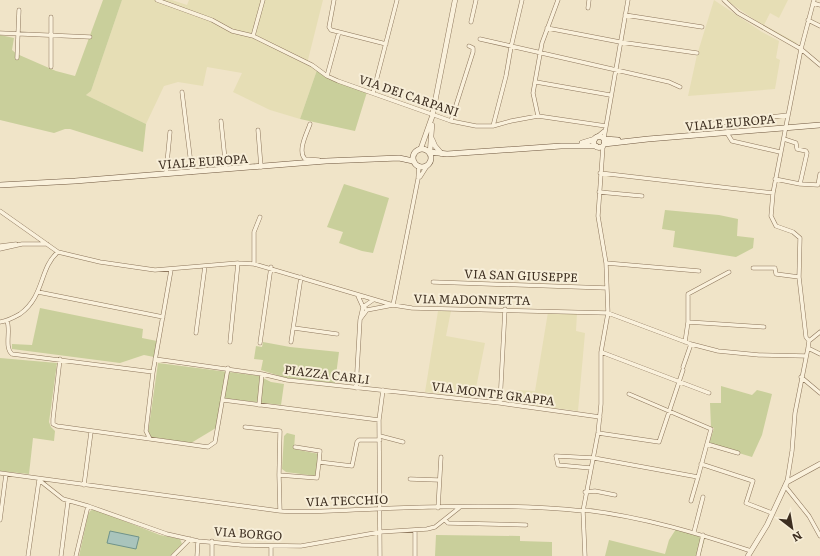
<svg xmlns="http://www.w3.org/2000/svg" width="820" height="556" font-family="Literata,serif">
  <rect width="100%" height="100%" fill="#f0e4c8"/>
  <path fill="#e6deb5" d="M 122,0 L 172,0 L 187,5 L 189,0 L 323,0 L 307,64 L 317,70 L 300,119 L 270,110 L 233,92 L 242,73 L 207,67 L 203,86 L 178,82 L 164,86 L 146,124 L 86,95 L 91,91 Z
    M 714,0 L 762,32 L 779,41 L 776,58 L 780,60 L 775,89 L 688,96 L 697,55 Z
    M 726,0 L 788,0 L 779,18 L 770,13 L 764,25 L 797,43 L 797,44 L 765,27 Z
    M 438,311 L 451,311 L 446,336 L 485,343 L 474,398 L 425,392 Z
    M 548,312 L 577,313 L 576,331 L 585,333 L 578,411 L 514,403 L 516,390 L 535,391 Z"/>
  <path fill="#c9cf9b" d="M 103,0 L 122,0 L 91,91 L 86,95 L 146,124 L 143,152 L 70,129 L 65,129 L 54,133 L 0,120 L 0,35 L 14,38 L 12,50 L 17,54 L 56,71 L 75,76 Z
    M 317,70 L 329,77 L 367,92 L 355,131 L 300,119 Z
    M 344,184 L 389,198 L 373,253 L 362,251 L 339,243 L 343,232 L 327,227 Z
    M 665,210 L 719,215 L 738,219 L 737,236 L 754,238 L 753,248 L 736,257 L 673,247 L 675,231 L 662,229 Z
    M 40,308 L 143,329 L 142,338 L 157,341 L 154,357 L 144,355 L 120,363 L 12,349 L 12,344 L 32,345 Z
    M 263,342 L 290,347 L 339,352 L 335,383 L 286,378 L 261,370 L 263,360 L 254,359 L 256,346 L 262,347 Z
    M 0,358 L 57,363 L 49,422 L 51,427 L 55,431 L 54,441 L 33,438 L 29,474 L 0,471 Z
    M 158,363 L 259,376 L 271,382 L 284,384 L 281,405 L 221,398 L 216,428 L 191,443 L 151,437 L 148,433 Z
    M 721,386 L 752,395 L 757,390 L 772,394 L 762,435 L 752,457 L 709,444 L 714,428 L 711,427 L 710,403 L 721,403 Z
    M 287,433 L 295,435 L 294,449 L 319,454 L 316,476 L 286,472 L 282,469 L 284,436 Z
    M 94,509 L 160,535 L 180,539 L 182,544 L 170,556 L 79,556 L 88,515 L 90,511 Z
    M 676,529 L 705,538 L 700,556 L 605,556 L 609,540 L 665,554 L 669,540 Z
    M 436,535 L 520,536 L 520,541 L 552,542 L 552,556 L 435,556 Z"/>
  <path fill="#a9c4bc" stroke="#6f938a" d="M 110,531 L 139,537 L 136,549 L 107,543 Z"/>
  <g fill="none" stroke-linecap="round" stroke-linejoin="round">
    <g stroke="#8d765c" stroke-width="4.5">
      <path id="minor" d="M 157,0 L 212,20 L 232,31 L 253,36
        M 263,0 L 253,36 L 312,65 L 327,76 L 338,81 L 451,121 L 476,126 L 493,126 L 511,121 L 538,116 L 606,126
        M 334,0 L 329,27 L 331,30 L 386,44
        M 724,0 L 738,13 L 801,49 L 820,65
        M 813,3 L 820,5
        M 588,8 L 589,0
        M 625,15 L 702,27
        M 51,17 L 51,67
        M 808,20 L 820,26
        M 471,22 L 476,0
        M 547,28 L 620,42 L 697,53
        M 0,33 L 90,37
        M 480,39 L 669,82 L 680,87
        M 17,58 L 19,10
        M 327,76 L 339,32
        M 536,82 L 610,95
        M 182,92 L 192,172
        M 373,93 L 397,0
        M 538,116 L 533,93 L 542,43 L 558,0
        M 221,121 L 226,169
        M 451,121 L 473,52 L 473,48 L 469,46
        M 310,124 C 307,133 297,151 305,159 L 319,160
        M 493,126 L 506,76 L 511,47 L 522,0
        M 710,127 L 713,124 L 788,115
        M 258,130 L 261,167
        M 727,133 L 732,141 L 780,152
        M 598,136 L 604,131
        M 604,138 L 628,0
        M 166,173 L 170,132
        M 600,173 L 773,193
        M 420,177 L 427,166
        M 775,179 L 800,184 L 807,153 L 806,151 L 797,149 L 796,143 L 784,139
        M 800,184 L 818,185 L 820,174
        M 599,192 L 642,196
        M 0,211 L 58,252 L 100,262 L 155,270 L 238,263 L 254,264 L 393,305 L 412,308 L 608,313 L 691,344 L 718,351 L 759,355 L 806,356
        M 0,246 L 16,244
        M 0,249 L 22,244 L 47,244
        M 606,263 L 699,271
        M 254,264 L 254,232 L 260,217
        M 753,268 L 775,268 L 776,274 L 799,277
        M 433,282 L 607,288
        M 38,292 L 163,317
        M 365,308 L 363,307 L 373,300
        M 361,318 L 367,310 L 393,305 L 418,179 L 419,166
        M 7,321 C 11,330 4,348 12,354 L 153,372
        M 0,322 C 7,321 13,318 20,314 C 45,296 39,268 58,252
        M 688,322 L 764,327
        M 294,328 L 337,334
        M 196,333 L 205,266
        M 809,341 L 806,337 L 799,277 L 800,238 L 793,232 L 776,226 L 771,216 L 773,193 L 801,49 L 814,0
        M 230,342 L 238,263
        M 291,342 L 301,277
        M 685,342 L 688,322 L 688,294 L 729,272
        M 260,343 L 271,267
        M 808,348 L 820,354
        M 601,352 L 709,393
        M 60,359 L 53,419 L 53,424 L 57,426 L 208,447 L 215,442 L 228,368
        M 155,359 L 262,374 L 287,380 L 500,403 L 600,417
        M 683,367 L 691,344
        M 801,377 L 820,393
        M 356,388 L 360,320 L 363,307 L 358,296
        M 223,400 L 379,420
        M 500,403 L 505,309
        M 259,405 L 262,374
        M 245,427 L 280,431 L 279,475 L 280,511
        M 598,433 L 659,442 L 683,370
        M 380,436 L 403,442
        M 150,439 L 146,431 L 153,372 L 171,270
        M 707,444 L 738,453
        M 295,447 L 320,451 L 319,462
        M 701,464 L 753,481 L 746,503 L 772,513
        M 591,468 L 558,465 L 556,456 L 594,458 L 698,477 L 711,429 L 629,394
        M 0,473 L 280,511 C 311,513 342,510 374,509 C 443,506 514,504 583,511 L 585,510 C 643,517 697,533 751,551
        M 279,475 L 317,478 L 319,462 L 352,466 L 357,442 L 359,440 L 380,440
        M 410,479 L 438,480
        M 787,482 L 792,451 L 795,413 L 808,348 L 809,341 L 820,332
        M 84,485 L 91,432
        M 785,486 L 809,516 L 820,536
        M 585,492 L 595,491 L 615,495
        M 691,501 L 698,477
        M 438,508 L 441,457
        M 0,520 L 6,474
        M 445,520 L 448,523 L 526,525
        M 694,532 L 703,497
        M 212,541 L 212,556
        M 28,556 L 39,480 L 63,499 L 88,506 L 167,534 L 198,541 L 241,545 L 301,546 L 380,532 L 427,529 L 435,527 L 459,508
        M 61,556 L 68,501
        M 76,556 L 88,506
        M 173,556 L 190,539
        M 197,556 L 198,541
        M 271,556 L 271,546
        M 380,556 L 379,420 L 383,390
        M 415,556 L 415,530
        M 585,556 L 583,511 L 598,433 L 601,404 L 601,352 L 608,313 L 606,263 L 598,216 L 603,146
        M 698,556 L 703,535"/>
    </g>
    <g stroke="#8d765c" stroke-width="5.5">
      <path id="tertiary" d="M 432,139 L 435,146 L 442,154
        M 421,148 L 432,117 L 455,0
        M 430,152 L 432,125
        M 748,556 L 767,525 L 787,482 L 820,464"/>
    </g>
    <g stroke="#6f573f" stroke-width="6">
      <path id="secondary" d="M593.5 142a5.5 5.5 0 1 1 11 0a5.5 5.5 0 1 1-11 0Z
        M 604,139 L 618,140
        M 582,143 L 595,139
        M 604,144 L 648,139 L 820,125
        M413 158a9 9 0 1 1 18 0a9 9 0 1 1-18 0Z
        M 430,152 L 447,154 L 561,146 L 596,146
        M 0,185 L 75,181 L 326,161 L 399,158 L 413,161"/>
    </g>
    <use href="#minor" stroke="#faf1dc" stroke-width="3.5"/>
    <use href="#tertiary" stroke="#faf1dc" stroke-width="4.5"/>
    <use href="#secondary" stroke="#faf1dc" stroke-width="5"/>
  </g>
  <g text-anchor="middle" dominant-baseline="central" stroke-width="4" stroke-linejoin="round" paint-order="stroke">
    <g font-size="12" fill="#3d2e20" stroke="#f7eed8">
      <text transform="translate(409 95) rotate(19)">VIA DEI CARPANI</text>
      <text transform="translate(730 122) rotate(-5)">VIALE EUROPA</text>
      <text transform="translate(203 161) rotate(-4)">VIALE EUROPA</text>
      <text transform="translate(521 275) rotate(2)">VIA SAN GIUSEPPE</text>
      <text transform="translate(472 299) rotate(1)">VIA MADONNETTA</text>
      <text transform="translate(327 374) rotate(7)">PIAZZA CARLI</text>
      <text transform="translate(493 393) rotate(7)">VIA MONTE GRAPPA</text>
      <text transform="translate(347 500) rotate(-2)">VIA TECCHIO</text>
      <text transform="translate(248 533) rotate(4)">VIA BORGO</text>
    </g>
  </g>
  <g transform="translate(792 528) rotate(149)" stroke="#f7eed8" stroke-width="3" paint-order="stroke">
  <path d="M0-3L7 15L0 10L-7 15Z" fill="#3d2e20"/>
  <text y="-6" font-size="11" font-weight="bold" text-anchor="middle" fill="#3d2e20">N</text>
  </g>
</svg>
